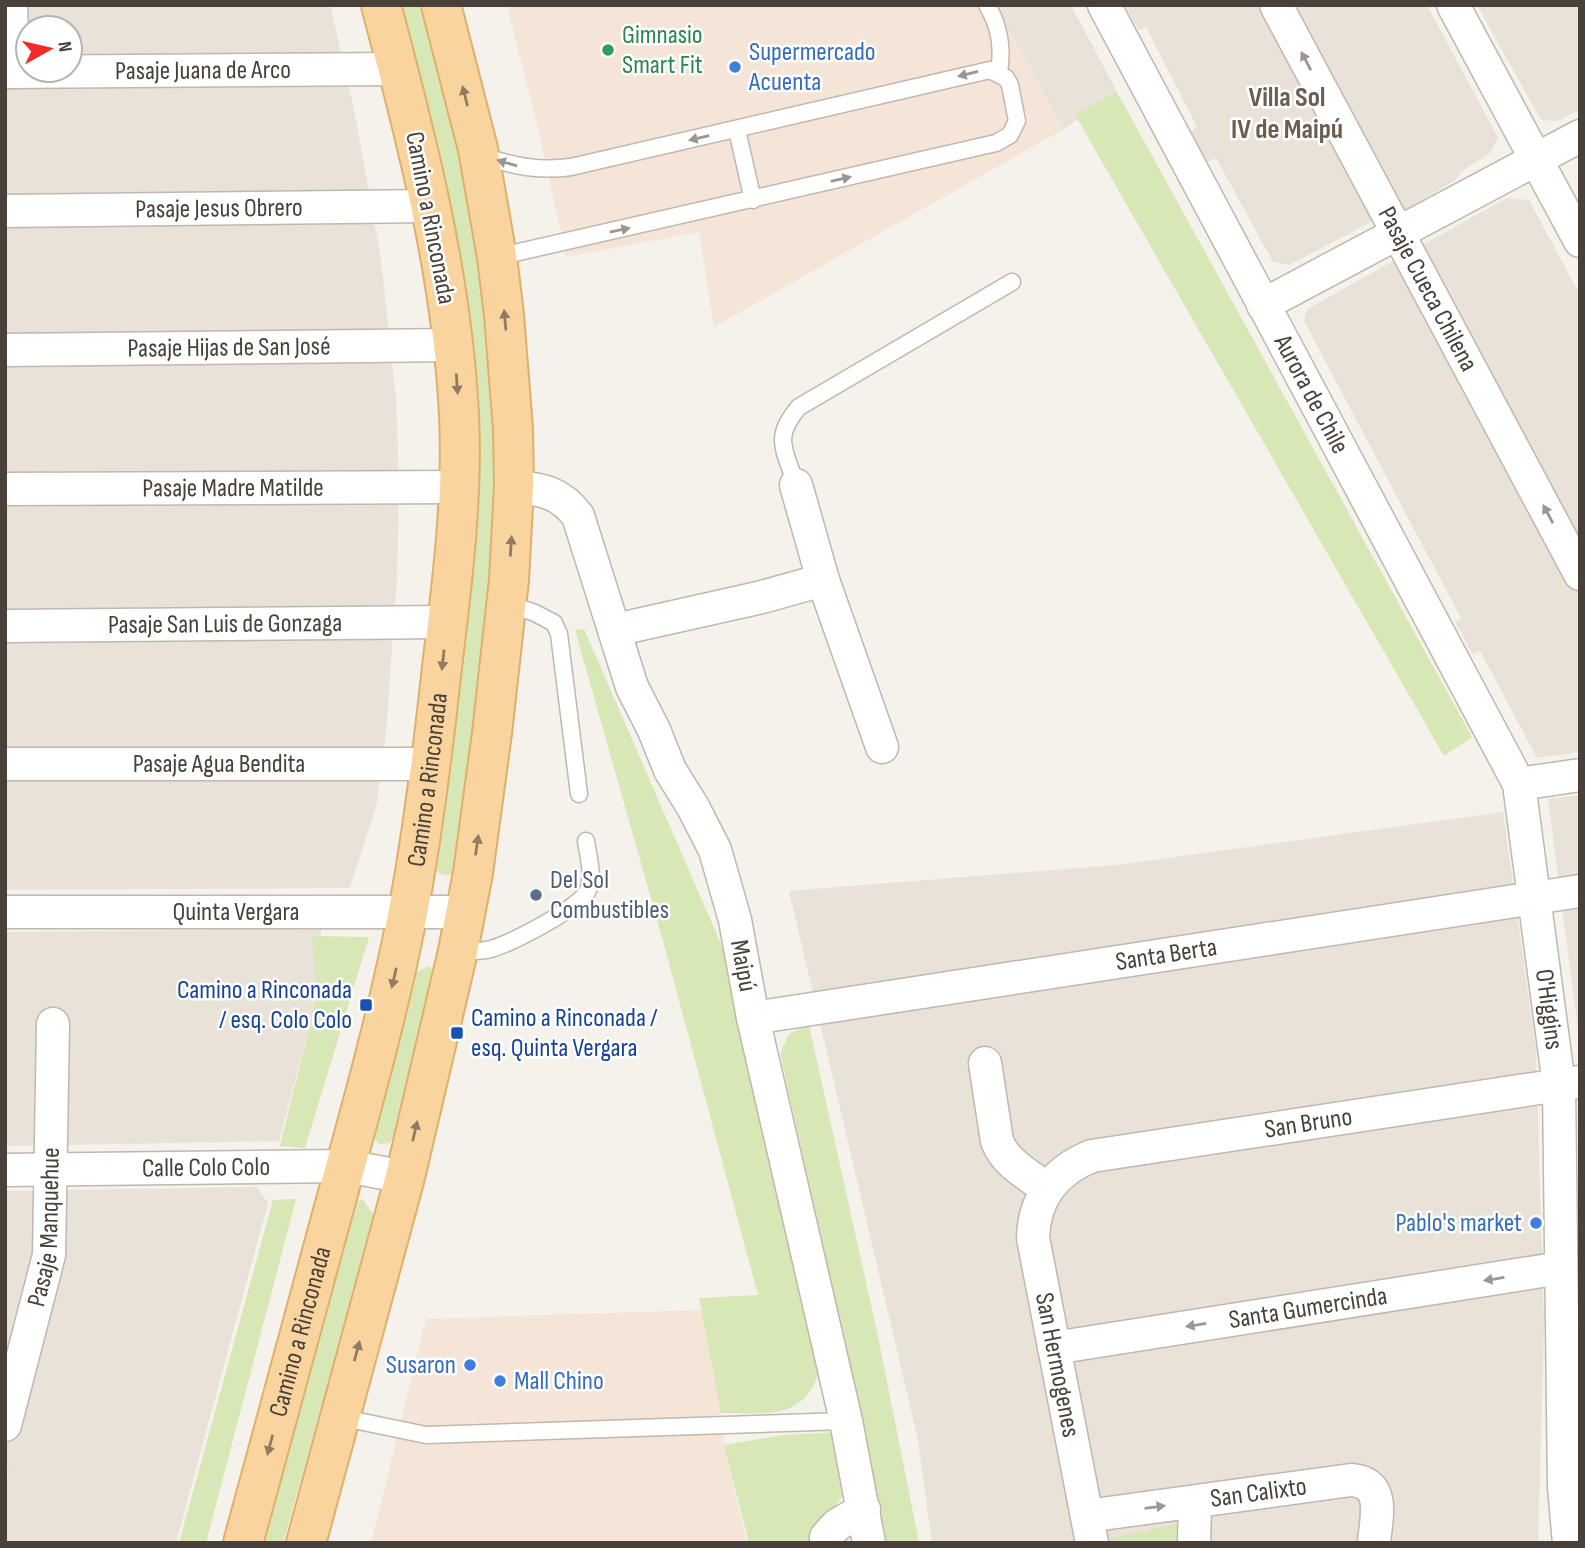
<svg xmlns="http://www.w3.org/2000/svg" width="1585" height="1548" font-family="'Sofia Sans Condensed',sans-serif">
  <rect width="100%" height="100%" fill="#f5f1eb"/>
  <path fill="#e8e2d9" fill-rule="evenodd" d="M 5,5 L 330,5 L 354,109 L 381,260 L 396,399 L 399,487 L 397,576 L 386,732 L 377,803 L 350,888 L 5,890 ZM 28,28 L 70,28 L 70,70 L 28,70 Z
    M 995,5 L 1071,5 L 1117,92 L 1064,129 Z
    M 1124,5 L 1427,5 L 1498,138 L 1490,153 L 1465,169 L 1455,180 L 1405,210 L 1377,219 L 1289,265 L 1273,262 L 1216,158 L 1207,162 L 1191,131 L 1197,127 L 1146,27 L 1139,30 Z
    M 1477,5 L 1580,5 L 1580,109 L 1558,121 L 1541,120 Z
    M 1507,198 L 1529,200 L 1580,295 L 1580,752 L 1537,758 L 1480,651 L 1473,654 L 1455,622 L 1461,618 L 1304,321 L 1307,309 Z
    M 1580,795 L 1580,1045 L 1548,799 Z
    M 1503,812 L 1536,1051 L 1544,1324 L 1538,1543 L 932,1543 L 918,1440 L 789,891 L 1116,865 Z
    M 321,929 L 318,993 L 279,1141 L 5,1146 L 5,932 Z
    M 257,1187 L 268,1203 L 176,1543 L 5,1543 L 5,1488 L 9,1470 L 5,1470 L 5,1191 Z"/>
  <path fill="#f5e5d8" d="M 507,5 L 995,5 L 1064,129 L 714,327 L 699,232 L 566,257 L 542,144 Z
    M 702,1310 L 721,1413 L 724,1445 L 747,1543 L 371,1543 L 426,1319 Z"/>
  <path fill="#d7e7b6" d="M 397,5 L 431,5 L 499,348 L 498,568 L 456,873 C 446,876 441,877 435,868 L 452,762 L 461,596 L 470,493 Z
    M 1117,92 L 1472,737 L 1444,756 L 1075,115 Z
    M 584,629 L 728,960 L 821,1367 C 804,1422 768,1413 721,1413 L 699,1298 L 758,1295 L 665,948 L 575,630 Z
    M 312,936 L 369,937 L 305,1148 L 280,1146 L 317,996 Z
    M 430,966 L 437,979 L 397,1135 L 389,1143 L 379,1144 L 370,1134 L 416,972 Z
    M 809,1025 L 879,1341 L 919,1543 L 885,1543 L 838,1313 L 780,1053 L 789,1034 Z
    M 296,1199 L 206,1543 L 179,1543 L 273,1200 Z
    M 362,1199 L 375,1216 L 283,1543 L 257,1543 L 351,1207 Z
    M 838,1432 L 848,1488 L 809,1543 L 749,1543 L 724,1445 L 784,1435 Z
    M 1183,1523 L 1182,1543 L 1111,1543 L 1110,1538 Z"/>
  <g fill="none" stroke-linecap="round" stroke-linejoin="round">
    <g stroke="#c0b7ae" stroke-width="19">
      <path id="service" d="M 987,5 C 1000,27 1003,48 999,73
        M 737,130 L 753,200
        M 483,153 L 487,157 C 516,167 541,171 571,167 L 990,70 L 1006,78 L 1010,85 L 1017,121 L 1010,135 L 996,143 L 497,257
        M 796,485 C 785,450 772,438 799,407 L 1012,282
        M 506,603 L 535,613 L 554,623 L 559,634 L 579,794
        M 458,951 C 469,951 480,952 491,949 C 511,943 581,908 588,890 C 594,875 588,855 586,841
        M 339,1417 L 426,1435 L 846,1421"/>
    </g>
    <g stroke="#c0b7ae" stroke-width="35">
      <g id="minor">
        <path d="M 11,5 L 13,72"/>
        <path id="s1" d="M 1104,5 L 1519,784 L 1559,1085 L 1564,1487 L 1569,1543"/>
        <path id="s2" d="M 1276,5 L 1580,574"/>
        <path d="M 1453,5 L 1580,241"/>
        <path id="s3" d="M 5,72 L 399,69"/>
        <path id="s4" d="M 5,211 L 432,206"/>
        <path d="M 1263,305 L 1580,136"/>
        <path id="s5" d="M 5,350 L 454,345"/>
        <path d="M 796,485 L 823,580 L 882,747"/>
        <path id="s6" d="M 514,486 C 543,490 560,492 578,516 L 632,687 L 654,730 L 670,770 L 693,807 L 715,850 L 735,920 L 753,1018 L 846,1421 L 869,1543"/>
        <path id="s7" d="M 5,489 L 459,487"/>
        <path id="s8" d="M 5,626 L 447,622"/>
        <path d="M 615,630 L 762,597 L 823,580"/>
        <path id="s9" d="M 5,764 L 432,764"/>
        <path d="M 1519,784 L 1580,775"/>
        <path id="s10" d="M 5,912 L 465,912"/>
        <path id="s11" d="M 753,1018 L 1580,891"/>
        <path d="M 985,1063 L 997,1141 C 1005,1163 1029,1175 1047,1189"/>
        <path id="s12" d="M 5,1170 L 346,1166 L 405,1177"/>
        <path id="s13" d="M 1054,1348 L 1561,1268"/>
        <path id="s14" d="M 5,1425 L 49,1255 L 53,1024"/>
        <path id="s15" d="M 1087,1516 L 1351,1480 C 1387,1483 1376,1517 1374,1543"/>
        <path d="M 826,1543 L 826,1537 L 837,1525 L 864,1509"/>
        <path id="s16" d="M 1092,1543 L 1033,1238 C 1034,1198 1056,1170 1092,1156 L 1579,1082"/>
        <path d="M 1194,1543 L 1195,1503"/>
      </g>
    </g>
    <g stroke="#dfaf6e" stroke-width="42">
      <g id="primary">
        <path id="s17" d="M 243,1543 C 273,1434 302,1325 332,1215 C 359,1117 387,1018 407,917 C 423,834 433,750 442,667 C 452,584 463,499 459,415 C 452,275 417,140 381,5"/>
        <path d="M 306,1543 L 405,1177 L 458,951 L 473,873 L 492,733 L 509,580 L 514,486 L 513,429 L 504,315 L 497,257 L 478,149 L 441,5"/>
      </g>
    </g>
    <use href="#service" stroke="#fff" stroke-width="16"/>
    <use href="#minor" stroke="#fff" stroke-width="32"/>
    <use href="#primary" stroke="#fad49f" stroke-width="38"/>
  </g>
  <defs><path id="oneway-solid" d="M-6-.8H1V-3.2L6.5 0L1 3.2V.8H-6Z" transform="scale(1.75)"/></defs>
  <g fill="#9b9692">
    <use href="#oneway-solid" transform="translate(1306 61) rotate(-118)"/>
    <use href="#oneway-solid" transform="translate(968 74) rotate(166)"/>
    <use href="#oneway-solid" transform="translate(699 138) rotate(167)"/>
    <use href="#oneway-solid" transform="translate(507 163) rotate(-164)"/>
    <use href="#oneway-solid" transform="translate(841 179) rotate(-13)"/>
    <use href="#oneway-solid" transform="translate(620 230) rotate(-12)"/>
    <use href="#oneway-solid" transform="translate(1548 514) rotate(-118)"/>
    <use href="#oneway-solid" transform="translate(1494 1279) rotate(171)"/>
    <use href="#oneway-solid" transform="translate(1196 1325) rotate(171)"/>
    <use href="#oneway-solid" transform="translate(1155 1507) rotate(-7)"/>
  </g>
  <g fill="#907c62">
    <use href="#oneway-solid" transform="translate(465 96) rotate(-104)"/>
    <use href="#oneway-solid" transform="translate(505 320) rotate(-95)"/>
    <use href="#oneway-solid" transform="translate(457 384) rotate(86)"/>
    <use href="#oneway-solid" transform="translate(511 546) rotate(-86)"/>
    <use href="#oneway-solid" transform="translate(443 660) rotate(96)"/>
    <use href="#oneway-solid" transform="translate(477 845) rotate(-82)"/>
    <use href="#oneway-solid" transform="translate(394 978) rotate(103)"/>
    <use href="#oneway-solid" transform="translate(415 1131) rotate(-77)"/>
    <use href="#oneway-solid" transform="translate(357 1351) rotate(-75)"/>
    <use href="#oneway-solid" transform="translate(270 1445) rotate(105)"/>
  </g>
  <circle fill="#2e9e5b" stroke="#fff" stroke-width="2.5" cx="608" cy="50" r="7"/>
  <g fill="#3f7fe0" stroke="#fff" stroke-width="2.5">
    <circle cx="735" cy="67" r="7"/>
    <circle cx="1536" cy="1223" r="7"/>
    <circle cx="470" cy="1365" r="7"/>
    <circle cx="500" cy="1381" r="7"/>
  </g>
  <circle fill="#5c6f8a" stroke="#fff" stroke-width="2.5" cx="536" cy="895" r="7"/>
  <g fill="#1a4fb4" stroke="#fff" stroke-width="2.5">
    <rect x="359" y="998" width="14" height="14" rx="3.5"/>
    <rect x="450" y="1026" width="14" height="14" rx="3.5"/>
  </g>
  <g text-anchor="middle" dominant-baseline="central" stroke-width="5" stroke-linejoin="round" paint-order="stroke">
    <g font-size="26" fill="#27864d" stroke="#fff" text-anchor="start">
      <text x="622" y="35">Gimnasio<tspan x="622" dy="30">Smart Fit</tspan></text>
    </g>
    <g font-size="26" fill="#366cbe" stroke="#fff" text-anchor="start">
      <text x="749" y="52">Supermercado<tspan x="749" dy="30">Acuenta</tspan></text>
      <text x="1522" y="1223" text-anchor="end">Pablo's market</text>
      <text x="456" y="1365" text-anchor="end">Susaron</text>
      <text x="514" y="1381">Mall Chino</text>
    </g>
    <g font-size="26" fill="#494139" stroke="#fff">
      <text stroke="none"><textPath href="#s3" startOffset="198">Pasaje Juana de Arco</textPath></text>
      <text stroke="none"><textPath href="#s4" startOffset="214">Pasaje Jesus Obrero</textPath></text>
      <text transform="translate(430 218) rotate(79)">Camino a Rinconada</text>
      <text stroke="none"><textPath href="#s2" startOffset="322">Pasaje Cueca Chilena</textPath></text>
      <text stroke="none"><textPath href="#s5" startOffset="224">Pasaje Hijas de San José</textPath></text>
      <text stroke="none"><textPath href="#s1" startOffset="441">Aurora de Chile</textPath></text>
      <text stroke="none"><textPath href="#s7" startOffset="228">Pasaje Madre Matilde</textPath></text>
      <text stroke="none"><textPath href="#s8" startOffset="220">Pasaje San Luis de Gonzaga</textPath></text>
      <text stroke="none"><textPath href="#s9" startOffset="214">Pasaje Agua Bendita</textPath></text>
      <text stroke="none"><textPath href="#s17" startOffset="786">Camino a Rinconada</textPath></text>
      <text stroke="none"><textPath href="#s10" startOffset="231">Quinta Vergara</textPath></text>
      <text stroke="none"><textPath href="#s11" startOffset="418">Santa Berta</textPath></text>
      <text stroke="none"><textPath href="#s6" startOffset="555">Maipú</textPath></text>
      <text stroke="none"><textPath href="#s1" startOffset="1110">O'Higgins</textPath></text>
      <text stroke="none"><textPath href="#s16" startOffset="637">San Bruno</textPath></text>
      <text stroke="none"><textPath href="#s12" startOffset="201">Calle Colo Colo</textPath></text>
      <text stroke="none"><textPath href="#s14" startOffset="203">Pasaje Manquehue</textPath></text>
      <text stroke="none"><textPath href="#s13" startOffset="257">Santa Gumercinda</textPath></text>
      <text stroke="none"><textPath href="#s17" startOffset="219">Camino a Rinconada</textPath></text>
      <text transform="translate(1057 1365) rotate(79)">San Hermogenes</text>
      <text stroke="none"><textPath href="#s15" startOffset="173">San Calixto</textPath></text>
    </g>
    <g font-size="26" fill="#4e5e75" stroke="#fff" text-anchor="start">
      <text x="550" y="880">Del Sol<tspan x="550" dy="30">Combustibles</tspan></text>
    </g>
    <g font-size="26" fill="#164399" stroke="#fff" text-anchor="end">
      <text x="352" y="990">Camino a Rinconada<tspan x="352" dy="30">/ esq. Colo Colo</tspan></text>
      <text x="471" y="1018" text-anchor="start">Camino a Rinconada /<tspan x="471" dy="30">esq. Quinta Vergara</tspan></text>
    </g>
    <g font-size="28" font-weight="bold" fill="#6b5d50" stroke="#fff">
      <text x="1287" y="97">Villa Sol<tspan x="1287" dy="32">IV de Maipú</tspan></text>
    </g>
  </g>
  <rect width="1585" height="1548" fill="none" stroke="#494139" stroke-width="14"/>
  <g transform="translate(49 49) rotate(82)"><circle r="33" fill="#ffffff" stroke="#b6b3b0" stroke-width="2"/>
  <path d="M0-5L12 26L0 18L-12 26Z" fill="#f12b26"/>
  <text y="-10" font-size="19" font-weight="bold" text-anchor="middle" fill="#494139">N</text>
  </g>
</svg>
